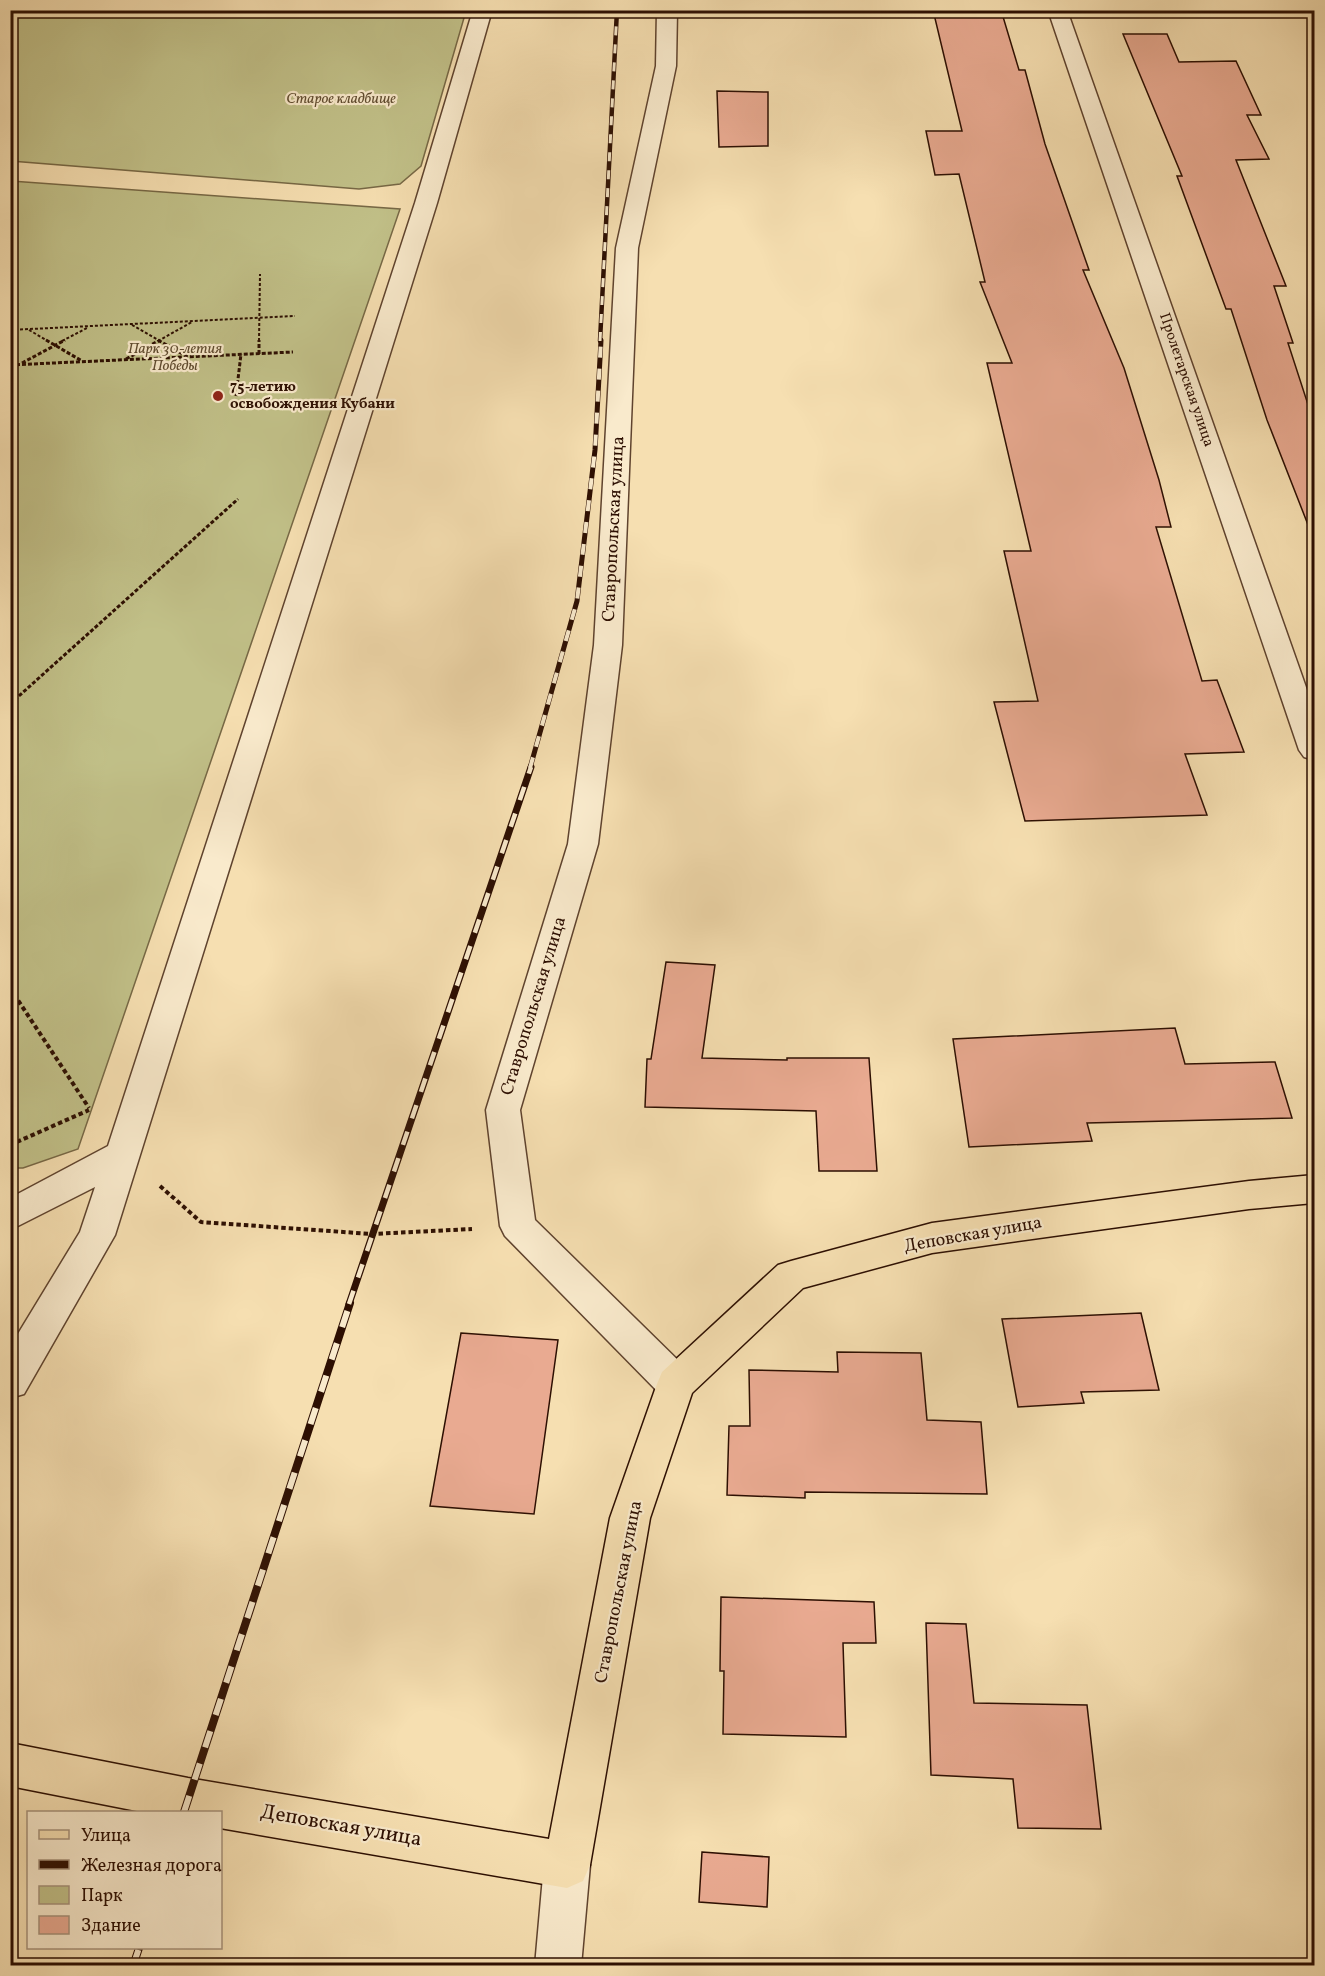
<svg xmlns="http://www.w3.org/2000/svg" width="1325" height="1976" font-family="Vollkorn,serif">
  <rect width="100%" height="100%" fill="#f6dfb1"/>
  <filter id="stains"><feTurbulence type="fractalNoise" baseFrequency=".00333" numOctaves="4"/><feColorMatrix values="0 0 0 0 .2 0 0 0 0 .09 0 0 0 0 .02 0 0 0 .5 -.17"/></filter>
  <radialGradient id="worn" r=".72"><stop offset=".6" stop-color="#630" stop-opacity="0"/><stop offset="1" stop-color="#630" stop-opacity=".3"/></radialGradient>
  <path fill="#c1c088" stroke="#776845" stroke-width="1.5" d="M 10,11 L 11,10 L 466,11 L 421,166 L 400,184 L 359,189 L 11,161 Z
    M 11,181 L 400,209 L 78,1149 L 23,1168 L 10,1168 Z"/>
  <path fill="#e9aa91" stroke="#2d0f02" stroke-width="1.5" d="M 933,10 L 1001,10 L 1019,70 L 1025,70 L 1045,144 L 1089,270 L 1083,270 L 1124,368 L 1159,480 L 1171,527 L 1156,527 L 1202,681 L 1217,680 L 1244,752 L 1185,754 L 1207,815 L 1025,821 L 994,702 L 1038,701 L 1004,551 L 1031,551 L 987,363 L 1012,363 L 980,282 L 985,282 L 959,174 L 935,175 L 926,131 L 962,131 Z
    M 1123,34 L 1167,34 L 1179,62 L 1236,61 L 1261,115 L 1247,115 L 1269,159 L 1236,160 L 1286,286 L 1274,286 L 1293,343 L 1288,343 L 1314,423 L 1314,535 L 1312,535 L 1267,420 L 1231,309 L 1226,309 L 1177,176 L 1182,176 Z
    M 717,91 L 768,92 L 768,146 L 719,147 Z
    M 666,962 L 715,965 L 702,1058 L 787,1060 L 787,1058 L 869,1058 L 877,1171 L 819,1171 L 816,1111 L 645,1107 L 647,1059 L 651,1059 Z
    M 1175,1028 L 1185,1064 L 1275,1062 L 1292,1118 L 1087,1123 L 1092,1141 L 969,1147 L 953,1039 Z
    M 1141,1313 L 1159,1390 L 1081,1392 L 1084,1403 L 1018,1407 L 1002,1319 Z
    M 461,1333 L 558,1340 L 534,1514 L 430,1506 Z
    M 837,1352 L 921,1353 L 927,1420 L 981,1422 L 987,1494 L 805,1492 L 805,1498 L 727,1495 L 729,1426 L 750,1426 L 749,1370 L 838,1372 Z
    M 721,1597 L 874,1602 L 876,1643 L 843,1643 L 846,1737 L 723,1734 L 724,1671 L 720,1671 Z
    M 926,1623 L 966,1624 L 974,1703 L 1087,1705 L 1101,1829 L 1018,1828 L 1013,1779 L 931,1775 Z
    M 702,1852 L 769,1857 L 767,1907 L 699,1902 Z"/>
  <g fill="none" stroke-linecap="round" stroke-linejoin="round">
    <g stroke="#5f432e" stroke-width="3">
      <path id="minor" d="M 473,10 L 492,10 L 437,203 L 115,1235 L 24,1394 L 10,1398 L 10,1347 L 80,1232 L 95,1187 L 10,1230 L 10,1198 L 108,1146 L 415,203 Z
        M 657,10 L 677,10 L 676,66 L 638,248 L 622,645 L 598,844 L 520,1110 L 535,1220 L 690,1372 L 695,1384 L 690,1396 L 676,1401 L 662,1396 L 505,1236 L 500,1226 L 486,1110 L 568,844 L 594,645 L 616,248 L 656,66 Z
        M 1048,10 L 1067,10 L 1314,710 L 1314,760 L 1304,757 L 1299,750 Z
        M 567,1842 L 583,1849 L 590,1865 L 581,1966 L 535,1966 L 544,1865 L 551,1849 Z"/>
    </g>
    <g stroke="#2d0f02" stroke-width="3">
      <path id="major" d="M 1314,1175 L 1314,1203 L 1249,1209 L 932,1253 L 803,1288 L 692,1393 L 650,1518 L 590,1865 L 583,1881 L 567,1888 L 220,1828 L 220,1812 L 142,1812 L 10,1786 L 10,1743 L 188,1778 L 549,1839 L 610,1518 L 657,1384 L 662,1372 L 778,1265 L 791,1261 L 932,1223 L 1249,1181 Z"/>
    </g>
    <path stroke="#2d0f02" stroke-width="2" stroke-dasharray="3 2" stroke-linecap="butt" d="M 132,325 L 160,341
      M 10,330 L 295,316
      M 29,330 L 48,341
      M 62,341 L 87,328
      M 158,341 L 192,322
      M 259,341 L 260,274"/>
    <path stroke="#2d0f02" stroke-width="3" stroke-dasharray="4 2" stroke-linecap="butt" d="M 46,340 L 82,361
      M 158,340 L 188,357
      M 259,354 L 259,340
      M 126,359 L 160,340
      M 22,363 L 65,340
      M 10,365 L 293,352
      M 236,396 L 241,354
      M 10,704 L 238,499"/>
    <path stroke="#2d0f02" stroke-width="4" stroke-dasharray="4.5 3" stroke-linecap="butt" d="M 10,988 L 89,1108
      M 10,1145 L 89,1110
      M 160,1186 L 201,1222 L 372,1234 L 472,1229"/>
    <use href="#minor" fill="#f9eacc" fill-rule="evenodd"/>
    <use href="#major" fill="#f6dfb1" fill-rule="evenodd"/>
    <g stroke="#2d0f02" stroke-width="4.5">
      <path id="rail-far3" d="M 600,341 L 617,10"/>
    </g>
    <g stroke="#2d0f02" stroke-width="5">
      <path id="rail-far2" d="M 530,768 L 577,601 L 595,450 L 601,340"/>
    </g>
    <g stroke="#2d0f02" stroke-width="7">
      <path id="rail-far1" d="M 349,1304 L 531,767"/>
    </g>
    <g stroke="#2d0f02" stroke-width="8">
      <path id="rail" d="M 184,1812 L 350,1303
        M 133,1966 L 139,1948"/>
    </g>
    <use href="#rail-far3" stroke="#f9eacc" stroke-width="3" stroke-dasharray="9" stroke-linecap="butt"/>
    <use href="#rail-far2" stroke="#f9eacc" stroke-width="4" stroke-dasharray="11" stroke-linecap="butt"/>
    <use href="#rail-far1" stroke="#f9eacc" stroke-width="4.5" stroke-dasharray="14" stroke-linecap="butt"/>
    <use href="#rail" stroke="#f9eacc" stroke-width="6" stroke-dasharray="17" stroke-linecap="butt"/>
  </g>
  <circle fill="#8f2418" stroke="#f9eacc" stroke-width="2" cx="218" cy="396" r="6"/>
  <g text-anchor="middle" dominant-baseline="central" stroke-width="4.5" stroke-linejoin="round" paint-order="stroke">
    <g font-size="15" font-style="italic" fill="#614d31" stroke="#f9eacc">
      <text x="341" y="99">Старое кладбище</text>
      <text x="175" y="349">Парк 30-летия<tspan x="175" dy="17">Победы</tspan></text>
    </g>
    <g font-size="15" fill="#2d0f02" stroke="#f9eacc">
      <text transform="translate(1186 380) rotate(71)">Пролетарская улица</text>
    </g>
    <g font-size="15" font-weight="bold" fill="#2d0f02" stroke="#f9eacc" text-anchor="start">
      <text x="230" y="387">75-летию<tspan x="230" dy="17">освобождения Кубани</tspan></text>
    </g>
    <g font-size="18" fill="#2d0f02" stroke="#f9eacc">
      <text transform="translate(614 529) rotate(-87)">Ставропольская улица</text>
      <text transform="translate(534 1006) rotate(-73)">Ставропольская улица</text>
      <text transform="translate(973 1235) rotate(-10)">Деповская улица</text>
      <text transform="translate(619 1592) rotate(-79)">Ставропольская улица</text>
    </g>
    <g font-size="21" fill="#2d0f02" stroke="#f9eacc">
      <text transform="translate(341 1826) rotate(10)">Деповская улица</text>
    </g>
  </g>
  <rect width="1325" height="1976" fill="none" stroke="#f6dfb1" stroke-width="36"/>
  <rect x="12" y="12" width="1301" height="1952" fill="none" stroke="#2d0f02" stroke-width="3"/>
  <rect x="18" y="18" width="1289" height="1940" fill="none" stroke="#2d0f02" stroke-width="1.5"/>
  <rect x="27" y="1811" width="195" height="138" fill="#f9eacc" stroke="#a7927b" stroke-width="1.5"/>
  <rect x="39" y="1830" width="30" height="9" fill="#f6dfb1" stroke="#a7927b" stroke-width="1.5"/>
  <text x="81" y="1841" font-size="18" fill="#2d0f02">Улица</text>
  <rect x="39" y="1860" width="30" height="9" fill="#2d0f02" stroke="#a7927b" stroke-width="1.5"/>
  <text x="81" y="1871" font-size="18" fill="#2d0f02">Железная дорога</text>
  <rect x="39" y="1886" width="30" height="18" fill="#c1c088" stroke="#a7927b" stroke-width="1.5"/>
  <text x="81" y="1901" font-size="18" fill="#2d0f02">Парк</text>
  <rect x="39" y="1916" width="30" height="18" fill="#e9aa91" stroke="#a7927b" stroke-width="1.5"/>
  <text x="81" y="1931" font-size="18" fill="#2d0f02">Здание</text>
  <rect width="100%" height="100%" filter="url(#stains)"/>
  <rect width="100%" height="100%" fill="url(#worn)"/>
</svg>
